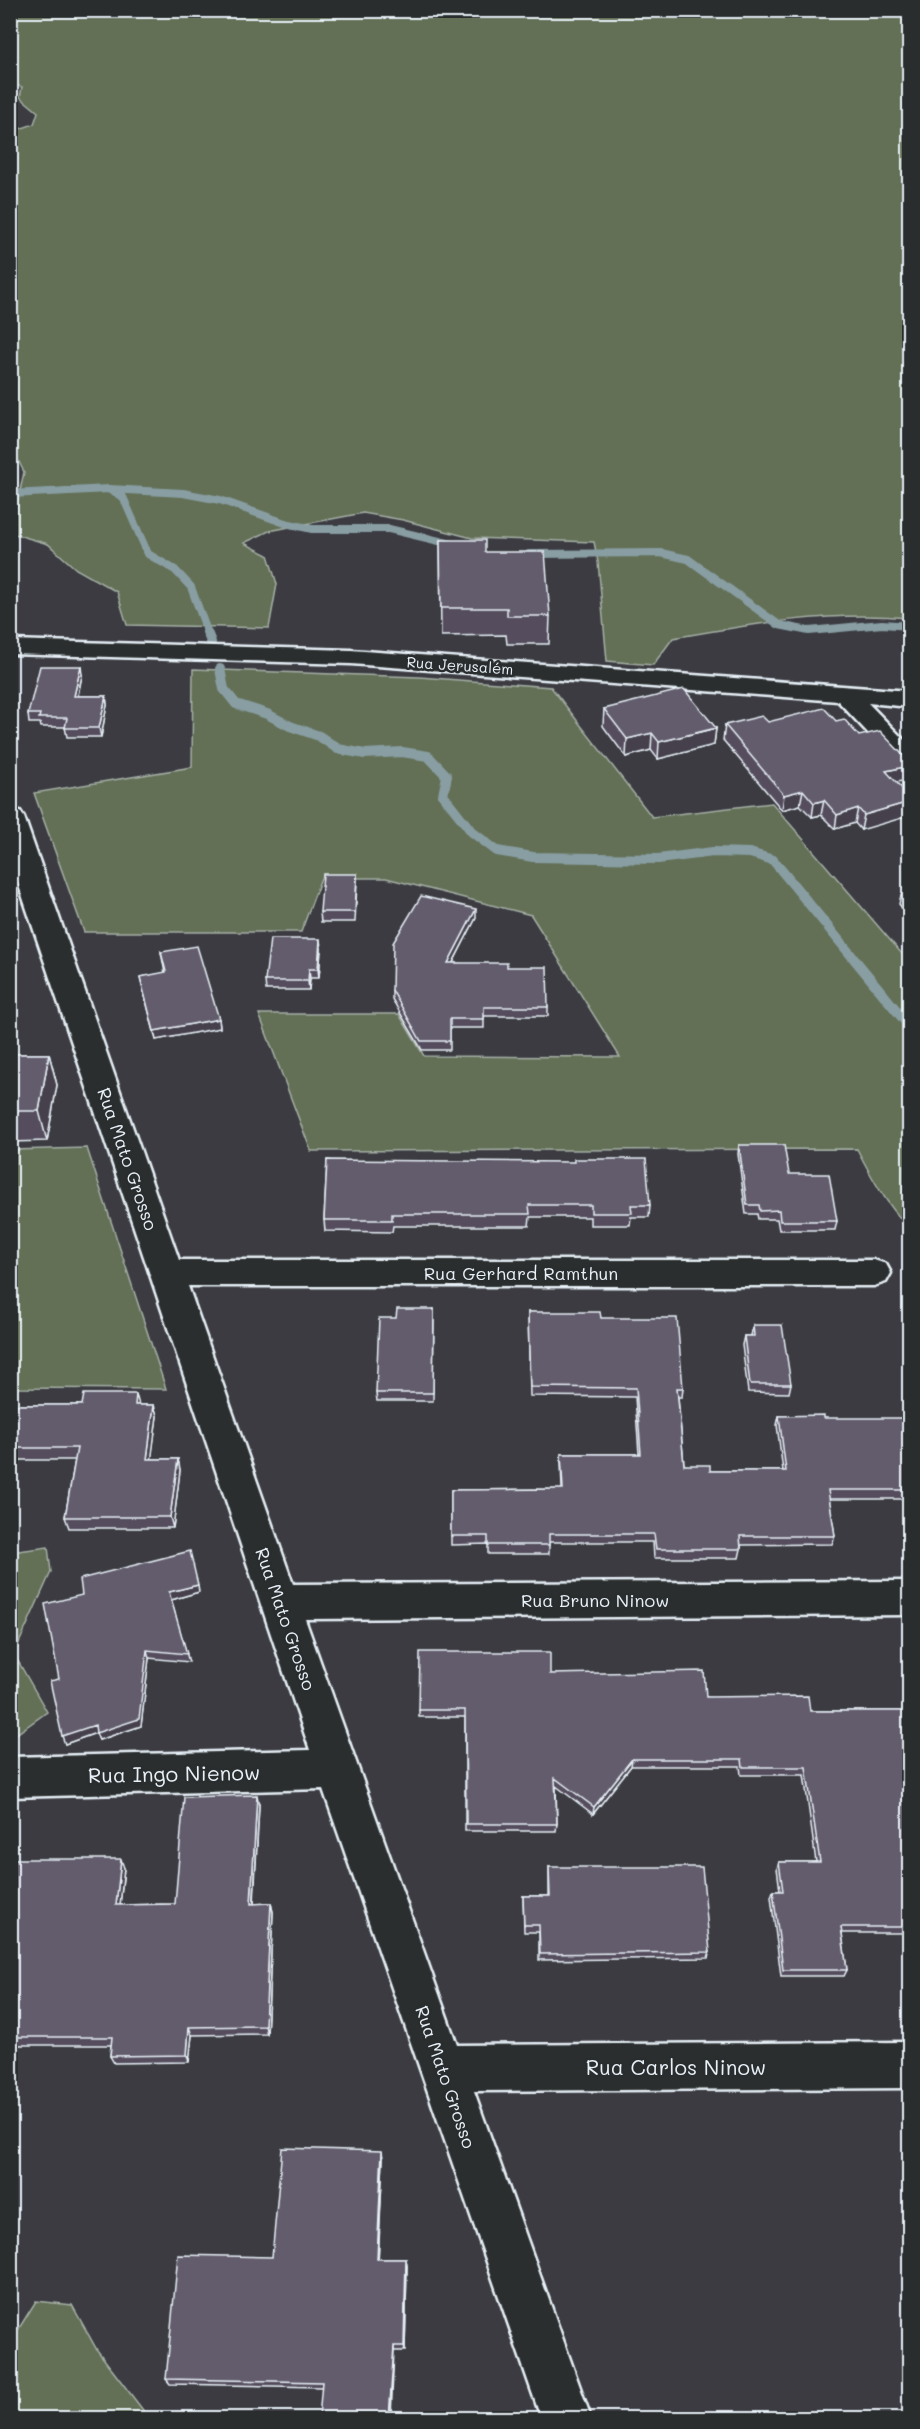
<svg xmlns="http://www.w3.org/2000/svg" width="920" height="2429" font-family="Mali,sans-serif">
  <rect width="100%" height="100%" fill="#3b3b41"/>
  <filter id="ink" filterUnits="userSpaceOnUse"><feTurbulence type="fractalNoise" baseFrequency=".0167" numOctaves="2"/><feDisplacementMap in="SourceGraphic" scale="12" xChannelSelector="R" yChannelSelector="G"/><feConvolveMatrix kernelMatrix="1 2 1 2 8 2 1 2 1" color-interpolation-filters="sRGB"/></filter>
  <g filter="url(#ink)">
    <path fill="#636f56" stroke="#a6b0a7" stroke-width="1.5" d="M 11,10 L 909,11 L 909,618 C 830,611 751,624 673,638 L 653,665 L 607,661 L 598,562 L 594,542 L 472,538 L 403,520 L 363,513 L 269,531 L 244,543 L 268,555 L 277,584 L 269,628 L 127,625 L 117,592 L 76,569 L 48,544 L 11,533 L 24,472 L 10,444 L 11,132 L 34,124 L 38,112 L 20,97 L 22,87 L 11,84 Z
      M 193,669 L 419,677 L 551,687 L 652,817 L 772,803 L 909,962 L 909,1228 C 886,1204 872,1178 857,1149 L 311,1151 L 259,1014 L 399,1014 L 424,1056 L 620,1057 L 531,915 L 386,878 L 321,878 L 301,932 L 84,932 L 34,793 L 192,767 Z
      M 87,1148 L 166,1389 L 11,1388 L 11,1150 Z
      M 48,1547 L 51,1572 L 14,1654 L 47,1712 L 15,1735 L 11,1735 L 11,1552 Z
      M 36,2301 L 72,2305 L 97,2350 L 149,2418 L 11,2418 L 11,2341 Z"/>
    <g fill="none" stroke-linecap="round" stroke-linejoin="round">
      <path stroke="#889ea3" stroke-width="8" d="M 110,490 L 123,497 L 148,554 L 175,570 L 191,587 L 208,634
        M 10,494 L 109,489 L 183,493 L 220,500 L 285,523 L 312,529 L 389,529 L 456,545
        M 529,554 L 661,553 L 688,559 L 779,625 L 809,631 L 882,624 L 910,626"/>
      <path stroke="#889ea3" stroke-width="10" d="M 207,632 L 211,642
        M 220,669 L 224,689 L 236,704 L 267,714 L 290,726 L 319,736 L 338,749 L 365,754 L 402,752 L 428,756 L 447,776 L 443,795 L 472,832 L 497,851 L 533,857 L 658,859 L 713,852 L 750,853 L 773,860 L 910,1027"/>
      <g stroke="#e8f1f8" stroke-width="5">
        <path id="minor" d="M 10,640 L 351,650 L 910,691 L 910,707 L 868,703 L 910,746 L 910,770 L 901,768 L 838,701 L 351,664 L 10,654 Z
          M 10,809 L 20,811 L 24,817 L 179,1260 L 874,1260 L 886,1264 L 891,1273 L 886,1282 L 874,1286 L 188,1286 L 293,1584 L 910,1581 L 910,1615 L 305,1619 L 457,2045 L 910,2042 L 910,2088 L 474,2091 L 591,2418 L 541,2418 L 323,1789 L 10,1797 L 10,1757 L 310,1750 L 10,859 Z"/>
      </g>
      <use href="#minor" fill="#2a2d2e" fill-rule="evenodd"/>
    </g>
    <path fill="#554e5d" stroke="#e8f1f8" stroke-width="1.5" d="M 440,540 L 485,552 L 550,616 L 549,644 L 507,644 L 506,635 L 441,636 Z
      M 82,675 L 78,696 L 106,696 L 107,705 L 101,737 L 67,737 L 65,727 L 41,727 L 40,723 L 29,723 L 28,714 Z
      M 604,709 L 716,728 L 714,745 L 658,759 L 651,750 L 626,757 L 603,726 Z
      M 836,721 L 897,783 L 861,830 L 855,823 L 835,829 L 821,815 L 812,817 L 800,805 L 782,810 L 723,740 L 725,725 L 768,722 Z
      M 909,724 L 909,723 L 909,743 L 906,738 Z
      M 357,874 L 357,883 L 355,922 L 321,922 L 320,912 Z
      M 909,892 L 909,917 L 899,904 L 901,895 Z
      M 476,918 L 453,963 L 507,967 L 548,1007 L 548,1016 L 484,1016 L 484,1028 L 450,1028 L 450,1050 L 422,1050 L 392,999 L 392,990 Z
      M 321,948 L 319,978 L 310,978 L 309,990 L 266,990 L 265,981 Z
      M 161,952 L 219,1019 L 220,1028 L 156,1040 L 140,977 L 165,973 Z
      M 10,1054 L 49,1054 L 57,1085 L 47,1141 L 10,1142 Z
      M 739,1145 L 789,1174 L 837,1221 L 835,1230 L 779,1230 L 777,1219 L 758,1219 L 757,1214 L 746,1214 L 738,1154 Z
      M 327,1160 L 650,1205 L 649,1217 L 631,1217 L 630,1225 L 590,1225 L 590,1217 L 530,1217 L 529,1226 L 393,1226 L 392,1232 L 325,1231 L 324,1220 Z
      M 434,1309 L 433,1401 L 377,1401 L 376,1393 L 396,1318 Z
      M 528,1312 L 601,1318 L 683,1388 L 682,1397 L 678,1397 L 684,1465 L 710,1471 L 783,1471 L 777,1425 L 779,1416 L 824,1418 L 909,1437 L 909,1499 L 829,1499 L 835,1536 L 832,1544 L 741,1545 L 741,1549 L 739,1558 L 654,1558 L 653,1542 L 549,1542 L 549,1554 L 488,1554 L 488,1544 L 451,1545 L 451,1490 L 562,1489 L 561,1463 L 561,1454 L 639,1454 L 635,1397 L 530,1396 Z
      M 753,1325 L 791,1384 L 789,1393 L 748,1392 L 742,1345 L 744,1336 L 751,1336 Z
      M 10,1405 L 154,1405 L 157,1416 L 151,1459 L 178,1459 L 180,1470 L 173,1528 L 69,1528 L 65,1517 L 75,1460 L 10,1460 Z
      M 199,1592 L 171,1600 L 189,1662 L 149,1658 L 141,1726 L 99,1740 L 96,1733 L 65,1744 L 59,1679 L 82,1595 Z
      M 550,1674 L 706,1697 L 810,1711 L 909,1711 L 909,1933 L 842,1933 L 847,1970 L 844,1976 L 781,1976 L 771,1897 L 773,1891 L 780,1891 L 777,1868 L 779,1862 L 816,1862 L 804,1775 L 741,1775 L 740,1766 L 631,1766 L 593,1814 L 556,1786 L 557,1824 L 556,1831 L 465,1831 L 465,1717 L 419,1717 L 419,1710 Z
      M 259,1805 L 254,1904 L 271,1903 L 273,1912 L 267,2034 L 192,2035 L 189,2062 L 114,2063 L 110,2056 L 111,2045 L 10,2045 L 10,1867 L 124,1868 L 120,1905 L 175,1904 Z
      M 549,1867 L 710,1952 L 708,1958 L 539,1960 L 539,1932 L 524,1932 L 523,1896 L 549,1896 Z
      M 383,2158 L 378,2259 L 406,2259 L 407,2266 L 405,2351 L 394,2351 L 321,2387 L 170,2384 L 166,2379 L 272,2257 Z"/>
    <path fill="#45404c" stroke="#e8f1f8" stroke-width="1.5" d="M 81,666 L 82,675 L 76,705 L 74,696 Z
      M 106,696 L 107,705 L 101,737 L 99,728 Z
      M 716,728 L 714,745 L 658,759 L 659,742 Z
      M 652,733 L 651,750 L 626,757 L 627,739 Z
      M 909,766 L 909,779 L 883,786 L 886,771 Z
      M 803,790 L 800,805 L 782,810 L 784,795 Z
      M 824,800 L 821,815 L 812,817 L 814,803 Z
      M 909,802 L 909,816 L 861,830 L 864,815 Z
      M 858,808 L 855,823 L 835,829 L 837,815 Z
      M 476,909 L 476,918 L 448,972 L 448,963 Z
      M 320,939 L 321,948 L 319,978 L 318,969 Z
      M 309,969 L 310,978 L 309,990 L 308,981 Z
      M 219,1019 L 220,1028 L 156,1040 L 154,1031 Z
      M 49,1054 L 57,1085 L 47,1141 L 39,1111 Z
      M 136,1394 L 139,1405 L 135,1405 Z
      M 154,1405 L 157,1416 L 150,1470 L 147,1459 Z
      M 178,1459 L 180,1470 L 173,1528 L 170,1517 Z
      M 198,1585 L 199,1592 L 171,1600 L 169,1592 Z
      M 147,1650 L 149,1658 L 141,1726 L 99,1740 L 96,1733 L 65,1744 L 62,1736 Z
      M 632,1759 L 631,1766 L 593,1814 L 594,1807 Z
      M 257,1795 L 259,1805 L 253,1912 L 251,1904 Z
      M 121,1859 L 124,1868 L 119,1914 L 116,1905 Z
      M 271,1903 L 273,1912 L 267,2034 L 265,2026 Z
      M 189,2027 L 192,2035 L 189,2062 L 187,2055 Z
      M 382,2151 L 383,2158 L 378,2265 L 377,2259 Z
      M 406,2259 L 407,2266 L 405,2351 L 404,2346 Z
      M 394,2346 L 394,2351 L 391,2418 L 389,2418 Z"/>
    <path fill="#635b6c" stroke="#e8f1f8" stroke-width="1.5" d="M 440,540 L 485,540 L 485,552 L 545,552 L 550,616 L 507,616 L 507,608 L 441,608 Z
      M 40,666 L 81,666 L 74,696 L 106,696 L 99,728 L 65,728 L 67,718 L 39,718 L 40,714 L 28,714 Z
      M 684,689 L 716,728 L 659,742 L 652,733 L 627,739 L 604,709 Z
      M 824,708 L 836,721 L 844,719 L 859,736 L 880,731 L 903,755 L 909,757 L 909,766 L 886,771 L 909,796 L 909,802 L 864,815 L 858,808 L 837,815 L 824,800 L 814,803 L 803,790 L 784,795 L 725,725 L 762,716 L 768,722 Z
      M 323,874 L 357,874 L 355,912 L 320,912 Z
      M 909,892 L 909,905 L 901,895 Z
      M 421,896 L 476,909 L 448,963 L 507,963 L 507,967 L 547,967 L 548,1007 L 484,1007 L 484,1019 L 450,1019 L 450,1041 L 421,1041 L 392,990 L 393,943 Z
      M 270,939 L 320,939 L 318,969 L 309,969 L 308,981 L 265,981 Z
      M 197,946 L 219,1019 L 154,1031 L 140,977 L 166,972 L 161,952 Z
      M 10,1054 L 49,1054 L 39,1111 L 10,1111 Z
      M 739,1145 L 784,1145 L 789,1174 L 829,1174 L 837,1221 L 780,1221 L 779,1210 L 760,1211 L 759,1205 L 747,1205 Z
      M 574,1159 L 646,1159 L 650,1205 L 631,1205 L 632,1213 L 591,1213 L 591,1205 L 529,1205 L 530,1214 L 392,1214 L 392,1220 L 324,1220 L 327,1160 L 574,1162 Z
      M 397,1309 L 434,1309 L 433,1393 L 376,1393 L 379,1318 L 396,1318 Z
      M 528,1312 L 600,1312 L 601,1318 L 677,1318 L 683,1388 L 677,1388 L 684,1465 L 710,1465 L 710,1471 L 786,1471 L 779,1416 L 824,1415 L 824,1418 L 904,1418 L 908,1437 L 909,1437 L 909,1490 L 828,1490 L 835,1536 L 740,1536 L 741,1549 L 656,1549 L 654,1534 L 549,1534 L 549,1545 L 488,1545 L 488,1536 L 451,1536 L 451,1490 L 563,1489 L 561,1454 L 641,1454 L 636,1388 L 530,1387 Z
      M 753,1325 L 782,1325 L 791,1384 L 750,1384 L 744,1336 L 754,1336 Z
      M 84,1394 L 136,1394 L 135,1405 L 154,1405 L 147,1459 L 178,1459 L 170,1517 L 65,1517 L 77,1448 L 10,1448 L 10,1405 L 82,1405 Z
      M 190,1551 L 198,1585 L 169,1592 L 187,1654 L 147,1650 L 139,1719 L 96,1733 L 95,1725 L 62,1736 L 50,1681 L 59,1679 L 45,1604 L 82,1595 L 80,1579 Z
      M 420,1652 L 550,1652 L 550,1674 L 704,1671 L 706,1697 L 808,1696 L 810,1711 L 909,1711 L 909,1927 L 841,1927 L 847,1970 L 783,1970 L 773,1891 L 783,1891 L 779,1862 L 820,1862 L 806,1767 L 743,1767 L 742,1759 L 632,1759 L 594,1807 L 555,1778 L 557,1824 L 466,1824 L 465,1710 L 419,1710 Z
      M 257,1795 L 251,1904 L 271,1903 L 265,2026 L 189,2027 L 187,2055 L 110,2056 L 112,2037 L 10,2037 L 10,1867 L 12,1859 L 121,1859 L 116,1905 L 175,1904 L 184,1797 Z
      M 549,1867 L 702,1867 L 710,1952 L 540,1954 L 539,1925 L 524,1925 L 523,1896 L 550,1896 Z
      M 282,2148 L 382,2151 L 377,2259 L 406,2259 L 404,2346 L 394,2346 L 389,2418 L 319,2418 L 322,2382 L 166,2379 L 178,2255 L 272,2257 Z"/>
  </g>
  <g text-anchor="middle" dominant-baseline="central" stroke-width="5" stroke-linejoin="round" paint-order="stroke">
    <g font-size="15" fill="#e8f1f8" stroke="#2a2d2e">
      <text transform="translate(460 665) rotate(4)">Rua Jerusalém</text>
    </g>
    <g font-size="18" fill="#e8f1f8" stroke="#2a2d2e">
      <text transform="translate(128 1159) rotate(71)">Rua Mato Grosso</text>
      <text x="521" y="1273">Rua Gerhard Ramthun</text>
      <text x="595" y="1600">Rua Bruno Ninow</text>
      <text transform="translate(286 1619) rotate(71)">Rua Mato Grosso</text>
      <text transform="translate(446 2077) rotate(71)">Rua Mato Grosso</text>
    </g>
    <g font-size="21" fill="#e8f1f8" stroke="#2a2d2e">
      <text transform="translate(174 1773) rotate(-1)">Rua Ingo Nienow</text>
      <text x="676" y="2066">Rua Carlos Ninow</text>
    </g>
  </g>
  <rect width="920" height="2429" fill="none" stroke="#2a2d2e" stroke-width="36"/>
  <rect x="18" y="18" width="884" height="2393" fill="none" stroke="#e8f1f8" stroke-width="2" filter="url(#ink)"/>
</svg>
